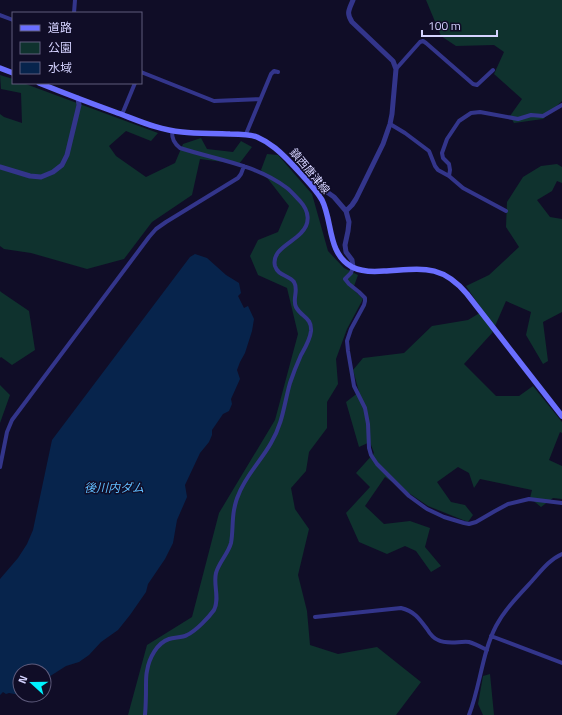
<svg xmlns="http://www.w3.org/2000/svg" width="562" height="715" font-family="'Titillium Web','Noto Sans JP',sans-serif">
  <rect width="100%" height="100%" fill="#100d27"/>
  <path fill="#0f322e" d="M 426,0 L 562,0 L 562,101 L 543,119 L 514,123 L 510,116 L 522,99 L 494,74 L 504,52 L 494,45 L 456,46 L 441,36 Z
    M 0,75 L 13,79 L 13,83 L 23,83 L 158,133 L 151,141 L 126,131 L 109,146 L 116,156 L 146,177 L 175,163 L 183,144 L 201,138 L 207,149 L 233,152 L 241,141 L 252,147 L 239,164 L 200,159 L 192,195 L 152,222 L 124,259 L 87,269 L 31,253 L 4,249 L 0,246 L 0,114 L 4,117 L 22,123 L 21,93 L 1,89 Z
    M 267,154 L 278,155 L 312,194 L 328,251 L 344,268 L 358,275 L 353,289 L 363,299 L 347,329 L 336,359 L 338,384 L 327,402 L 327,428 L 309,452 L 306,471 L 291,488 L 295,509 L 309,529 L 298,575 L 307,611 L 310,645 L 338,654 L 377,647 L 421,682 L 396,715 L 128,715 L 147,645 L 192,617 L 219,513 L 275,420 L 298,334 L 287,288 L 258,275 L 250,256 L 258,240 L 278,232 L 289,206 L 261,170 Z
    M 557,164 L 562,167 L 562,183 L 557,181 L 552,191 L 537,200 L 550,217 L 562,219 L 562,312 L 543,322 L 548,361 L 543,364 L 526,335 L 531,312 L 506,301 L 492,333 L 464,364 L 496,396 L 519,396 L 533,386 L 562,422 L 562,433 L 560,432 L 549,460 L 562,466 L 562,499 L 553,498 L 541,507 L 530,498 L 532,490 L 480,479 L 474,488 L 469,473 L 458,467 L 437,482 L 451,502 L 465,505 L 473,515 L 468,522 L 428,506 L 385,477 L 365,506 L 384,524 L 410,521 L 430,528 L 425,547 L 441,566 L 431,572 L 416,551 L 405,546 L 387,554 L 359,542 L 346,513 L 370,487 L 356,473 L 374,453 L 370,442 L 359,447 L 346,402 L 359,392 L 353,370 L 363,358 L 404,353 L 432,326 L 468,320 L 483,311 L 466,286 L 489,275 L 519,247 L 506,227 L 507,202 L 523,177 L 541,166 Z
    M 0,291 L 1,292 L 29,311 L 35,350 L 12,365 L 1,357 L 0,358 Z
    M 0,385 L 10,395 L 0,423 Z
    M 490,674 L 494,715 L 483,715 L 478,704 L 483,676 Z"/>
  <path fill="#07244c" d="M 195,254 L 207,258 L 226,275 L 239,283 L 241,293 L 238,296 L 244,308 L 248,306 L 254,319 L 252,331 L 245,353 L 240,362 L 237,370 L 240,379 L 231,399 L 232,404 L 229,411 L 223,414 L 212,430 L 212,435 L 209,442 L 200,453 L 185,485 L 187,497 L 177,520 L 173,543 L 165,559 L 148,584 L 146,592 L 130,615 L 118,630 L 101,642 L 89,655 L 79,662 L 66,666 L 44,680 L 44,671 L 20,671 L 20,695 L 9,693 L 6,694 L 3,692 L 0,695 L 0,579 L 18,558 L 27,544 L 33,530 L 52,440 L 190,257 Z"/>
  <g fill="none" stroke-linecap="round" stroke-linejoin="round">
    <path stroke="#33358b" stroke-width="4" d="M 74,13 L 75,0
      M 0,15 L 13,20
      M 396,69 L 420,42 L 423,41 L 426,43 L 473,84 L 477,85 L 493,70
      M 141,72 L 214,101 L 260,99
      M 123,112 L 135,83
      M 390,124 L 405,133 L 429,151 L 435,166 L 438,170 L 449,176 L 463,188 L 506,211
      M 246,134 L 271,74 L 274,71 L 278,72
      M 449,176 L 450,170 L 449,164 L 443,158 L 442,153 L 447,139 L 459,121 L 471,113 L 480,112 L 518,119 L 531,115 L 543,116 L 562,105
      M 353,267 L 351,273 L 345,279 L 349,284 L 359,292 L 365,298 L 365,301 L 364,305 L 351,329 L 347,341 L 348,351 L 354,386 L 365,408 L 368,424 L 369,448 L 371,455 L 377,464 L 409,496 L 427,509 L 444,517 L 464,523 L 469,524 L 476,522 L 495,511 L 508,504 L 529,499 L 562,503
      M 0,467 L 7,432 L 12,420 L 149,237 L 156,229 L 166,222 L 238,178 L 241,174 L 244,166
      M 315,617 L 401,608 C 414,611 419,618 427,629 C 430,634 433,638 438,640 C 448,645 459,641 469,642 C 476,644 481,647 487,650
      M 491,636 L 562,663
      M 145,715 C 146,705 146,695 146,685 C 146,681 146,675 147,671 C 149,658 157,643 169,639 C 175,637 182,638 187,635 C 196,631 209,617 214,610 C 220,598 213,585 216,573 C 219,562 228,554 231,543 C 233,533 232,521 234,510 C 235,505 236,500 238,496 C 245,476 261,461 271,443 C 283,423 284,404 290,383 C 293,374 297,364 301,355 C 305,348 310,340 311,331 C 312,317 301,317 296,307 C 292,299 299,290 294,282 C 289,275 278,276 275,266 C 271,250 292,243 301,233 C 311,223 309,211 300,201 C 296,197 292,192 287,188 C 255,164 217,160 180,148 C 174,143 172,139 172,131
      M 469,715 C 480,687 482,653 496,626 C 505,609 519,595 532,581 C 541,571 550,559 562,554"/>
    <path stroke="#33358b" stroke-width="5" d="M 353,0 C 349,10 346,13 352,22 L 393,61 L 396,69 L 392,114 L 390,124 L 383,144 L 356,199 L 352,205 L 346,211 L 349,222 L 348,231 L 345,245 L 346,252 L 352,260 L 353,267
      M 0,167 L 30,176 L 41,177 L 53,172 L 62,165 L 67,155 L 79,105 L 78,98
      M 306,179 L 313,182 L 334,197 L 346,211"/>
    <path stroke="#6a6eff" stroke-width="5.5" d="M 0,68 L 13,73
      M 39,83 C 64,93 90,103 115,112 C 137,120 158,130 182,132 C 198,134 214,133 230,134 C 239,134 249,134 257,137 C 264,140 270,144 275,148 C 285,156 293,165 301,174 C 308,182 316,190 322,200 C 333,222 327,253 352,267 C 362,272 373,272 384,271 C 421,269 441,263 467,294 L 562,416"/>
  </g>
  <g text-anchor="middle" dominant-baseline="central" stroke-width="3" stroke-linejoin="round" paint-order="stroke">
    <g font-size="11" fill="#d5d3ff" stroke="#100d27">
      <text transform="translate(310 171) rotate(50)">鎮西唐津線</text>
    </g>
    <g font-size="12" font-style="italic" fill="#61beff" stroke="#100d27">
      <text x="114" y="487">後川内ダム</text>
    </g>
  </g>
  <rect x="12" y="12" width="130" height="72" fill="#100d27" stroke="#5f5c7d"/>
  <rect x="20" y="25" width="20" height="6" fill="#6a6eff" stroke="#5f5c7d"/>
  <text x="48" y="32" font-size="12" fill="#d5d3ff">道路</text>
  <rect x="20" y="42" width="20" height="12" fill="#0f322e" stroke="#5f5c7d"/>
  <text x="48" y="52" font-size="12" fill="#d5d3ff">公園</text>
  <rect x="20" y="62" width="20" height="12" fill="#07244c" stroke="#5f5c7d"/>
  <text x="48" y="72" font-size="12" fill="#d5d3ff">水域</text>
  <g transform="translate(32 683) rotate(291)"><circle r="19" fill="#100d27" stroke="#5f5c7d"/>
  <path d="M0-3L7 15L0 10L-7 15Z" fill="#00f2fe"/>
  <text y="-6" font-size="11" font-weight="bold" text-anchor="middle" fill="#d5d3ff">N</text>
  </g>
  <path d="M422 30v6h75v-6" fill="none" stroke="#d5d3ff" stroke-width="2"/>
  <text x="428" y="30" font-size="12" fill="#d5d3ff" stroke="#100d27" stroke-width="3" paint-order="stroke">100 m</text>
</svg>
